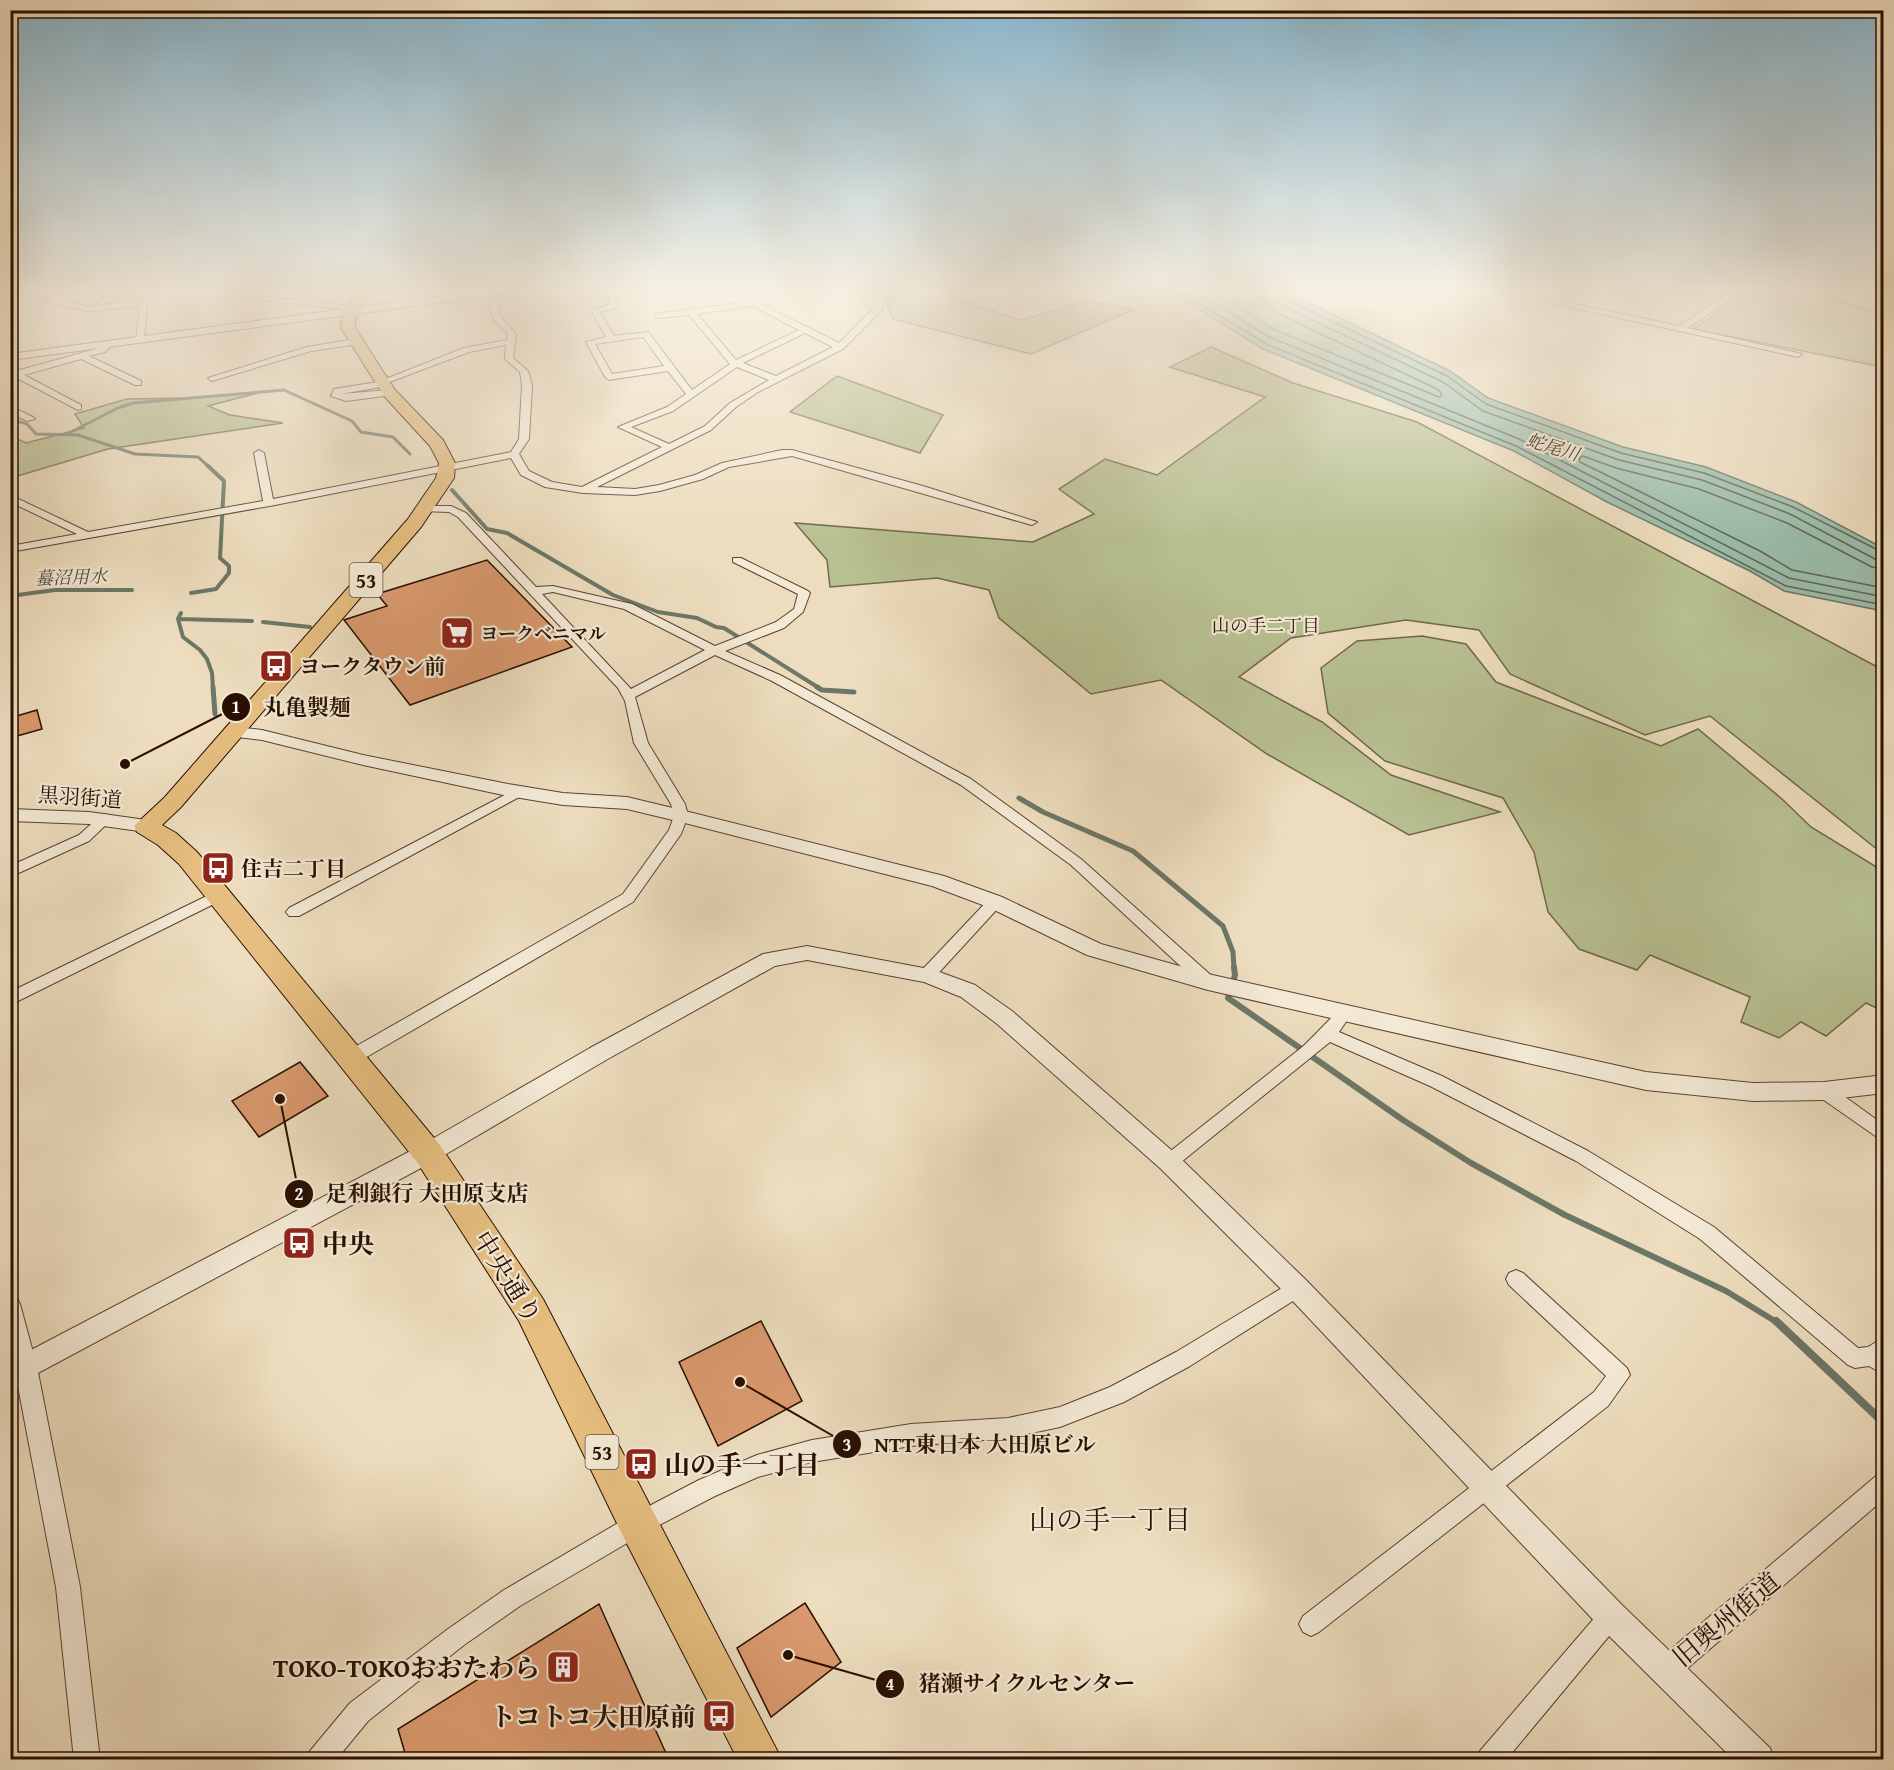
<svg xmlns="http://www.w3.org/2000/svg" width="1894" height="1770" font-family="'Gentium Book Plus','Noto Serif JP',serif">
  <rect width="100%" height="100%" fill="#edddbe"/>
  <filter id="stains"><feTurbulence type="fractalNoise" baseFrequency=".00333" numOctaves="4"/><feColorMatrix values="0 0 0 0 .2 0 0 0 0 .09 0 0 0 0 .02 0 0 0 .5 -.17"/></filter>
  <radialGradient id="worn" r=".72"><stop offset=".6" stop-color="#630" stop-opacity="0"/><stop offset="1" stop-color="#630" stop-opacity=".3"/></radialGradient>
  <path fill="#b8c192" stroke="#706849" stroke-width="1.5" d="M 889,290 L 927,290 L 1021,320 L 1088,301 L 1135,309 L 1031,354 L 893,319 L 887,304 Z
    M 1750,290 L 1807,290 L 1883,316 L 1883,367 L 1693,329 Z
    M 1211,347 L 1293,383 L 1417,422 L 1883,670 L 1883,854 L 1710,716 L 1645,735 L 1510,674 L 1479,630 L 1406,620 L 1291,638 L 1239,677 L 1322,722 L 1391,775 L 1500,812 L 1409,835 L 1267,754 L 1161,680 L 1091,694 L 999,618 L 989,590 L 937,578 L 830,587 L 827,560 L 795,523 L 1033,542 L 1094,514 L 1059,489 L 1105,459 L 1157,475 L 1265,397 L 1170,367 Z
    M 837,376 L 943,415 L 920,453 L 790,412 Z
    M 262,392 L 208,406 L 230,415 L 283,423 L 108,449 L 11,478 L 11,436 L 26,443 L 84,428 L 75,414 L 127,399 L 188,398 Z
    M 1422,636 L 1466,644 L 1496,682 L 1661,746 L 1698,729 L 1782,799 L 1811,827 L 1883,871 L 1883,1011 L 1866,1003 L 1826,1036 L 1801,1022 L 1779,1038 L 1741,1022 L 1750,997 L 1650,955 L 1637,970 L 1579,949 L 1548,912 L 1534,852 L 1503,798 L 1385,761 L 1328,713 L 1321,668 L 1357,641 Z"/>
  <path fill="#9abdab" stroke="#6c7767" stroke-width="1.5" d="M 1175,290 L 1282,290 L 1450,371 L 1488,398 L 1623,447 L 1706,467 L 1796,502 L 1883,548 L 1883,611 L 1784,591 L 1750,571 L 1607,502 L 1514,451 L 1263,349 L 1187,302 Z"/>
  <g fill="none" stroke-linecap="round" stroke-linejoin="round">
    <path stroke="#616656" stroke-width="1.5" d="M 1184,290 L 1191,298 L 1266,344 L 1516,446 L 1786,586 L 1884,605
      M 1194,290 L 1269,337 L 1519,439 L 1789,578 L 1884,597
      M 1211,290 L 1273,329 L 1439,397 L 1442,396 L 1439,390 L 1277,313 L 1267,302 L 1265,290
      M 1274,290 L 1275,298 L 1281,305 L 1443,382 L 1483,411 L 1619,460 L 1702,480 L 1790,514 L 1875,559 L 1884,560
      M 1281,290 L 1285,299 L 1447,376 L 1486,404 L 1621,453 L 1704,473 L 1793,507 L 1884,553
      M 1884,569 L 1872,567 L 1787,523 L 1699,489 L 1616,468 L 1583,456 L 1579,458 L 1580,462 L 1760,551 L 1792,570 L 1884,588"/>
    <path stroke="#6c7767" stroke-width="3" d="M 10,419 L 27,424 L 36,434 L 78,435 L 135,454 L 198,457 L 208,466
      M 67,434 L 118,408 L 133,403 L 284,390 L 352,421 L 361,432 L 393,437 L 410,454"/>
    <path stroke="#6c7767" stroke-width="4" d="M 452,490 L 487,529 L 507,533 L 613,595 L 658,612 L 697,618 L 716,627 L 724,628 L 819,688
      M 191,593 L 216,589 L 229,573 L 229,566 L 220,558 L 224,481 L 207,465
      M 10,596 L 55,590 L 132,590
      M 181,613 L 178,619 L 183,637 L 200,650 L 207,659 L 212,673 L 213,688
      M 178,619 L 252,621
      M 263,622 L 310,627"/>
    <path stroke="#6c7767" stroke-width="5" d="M 213,687 L 215,714
      M 817,687 L 822,690 L 854,692
      M 1019,798 L 1043,812 L 1133,851 L 1223,926 L 1233,952 L 1234,968"/>
    <path stroke="#6c7767" stroke-width="6" d="M 1234,967 L 1235,975 L 1228,998 L 1403,1120 L 1471,1163 L 1565,1215 L 1726,1291 L 1778,1323"/>
    <path stroke="#6c7767" stroke-width="8" d="M 1776,1321 L 1884,1423"/>
  </g>
  <path fill="#da996e" stroke="#280f00" stroke-width="1.5" d="M 487,560 L 572,647 L 410,705 L 344,620 L 387,606 L 377,594 Z
    M 37,710 L 42,729 L 10,738 L 10,718 Z
    M 300,1062 L 328,1096 L 259,1137 L 232,1101 Z
    M 761,1321 L 802,1401 L 718,1446 L 679,1362 Z
    M 805,1603 L 841,1662 L 771,1717 L 737,1648 Z
    M 599,1604 L 669,1760 L 407,1760 L 398,1729 Z"/>
  <g fill="none" stroke-linecap="round" stroke-linejoin="round">
    <g stroke="#594230" stroke-width="2">
      <path id="minor" d="M 18,290 L 29,290 L 24,293 L 51,299 L 70,290 L 81,290 L 60,300 L 90,307 L 101,305 L 97,303 L 98,301 L 120,290 L 131,290 L 102,305 L 147,301 L 144,340 L 140,343 L 136,340 L 140,306 L 90,311 L 13,296 L 13,292 Z
        M 203,290 L 351,306 L 355,308 L 351,310 L 206,294 L 202,292 Z
        M 374,290 L 388,290 L 361,298 L 357,296 Z
        M 625,290 L 654,290 L 615,298 L 618,307 L 600,312 L 614,336 L 648,332 L 692,390 L 730,364 L 689,315 L 658,318 L 655,318 L 655,314 L 745,302 L 722,290 L 733,290 L 839,343 L 874,308 L 876,290 L 884,290 L 881,311 L 843,349 L 758,392 L 736,407 L 711,430 L 597,487 L 635,489 L 659,485 L 695,475 L 722,463 L 782,450 L 792,450 L 923,486 L 1037,522 L 1032,525 L 1028,524 L 792,456 L 729,467 L 703,479 L 660,491 L 635,495 L 583,493 L 545,487 L 521,475 L 511,458 L 275,505 L 10,552 L 10,546 L 77,534 L 10,502 L 10,495 L 88,532 L 263,501 L 254,453 L 259,450 L 264,453 L 273,499 L 511,452 L 519,439 L 522,385 L 520,372 L 505,359 L 506,345 L 469,352 L 387,383 L 386,386 L 341,394 L 389,390 L 394,393 L 392,395 L 346,401 L 331,396 L 334,389 L 378,382 L 464,348 L 507,340 L 508,334 L 494,320 L 485,294 L 489,292 L 493,294 L 502,319 L 516,334 L 513,358 L 528,371 L 532,385 L 529,439 L 519,454 L 529,471 L 552,482 L 582,487 L 662,447 L 618,427 L 667,407 L 686,394 L 668,371 L 609,380 L 605,377 L 586,342 L 606,337 L 591,311 L 610,304 L 607,295 ZM 752,306 L 799,330 L 736,360 L 697,314 ZM 805,333 L 833,347 L 776,376 L 743,363 ZM 643,337 L 664,366 L 612,374 L 595,344 ZM 737,367 L 769,380 L 730,403 L 705,426 L 669,444 L 631,427 L 673,411 Z
        M 1491,290 L 1508,290 L 1679,326 L 1734,290 L 1744,290 L 1688,328 L 1802,354 L 1798,357 Z
        M 356,339 L 359,340 L 359,344 L 311,351 L 212,381 L 208,378 L 307,347 Z
        M 109,341 L 113,344 L 105,352 L 89,356 L 141,381 L 141,385 L 135,385 L 81,359 L 24,375 L 81,405 L 81,409 L 78,410 L 15,377 L 10,379 L 10,373 L 13,372 L 99,348 Z
        M 10,406 L 33,417 L 35,419 L 27,421 L 10,413 Z
        M 424,506 L 451,506 L 466,513 L 536,587 L 553,586 L 632,604 L 715,646 L 776,622 L 794,609 L 798,594 L 733,562 L 733,558 L 741,558 L 808,591 L 810,593 L 803,612 L 784,628 L 725,651 L 780,675 L 971,779 L 1081,859 L 1214,978 L 1216,982 L 1214,986 L 1202,986 L 1071,865 L 961,785 L 772,681 L 715,655 L 635,697 L 648,743 L 685,804 L 688,816 L 681,834 L 633,902 L 358,1062 L 352,1064 L 346,1062 L 343,1057 L 346,1052 L 623,894 L 669,830 L 674,816 L 671,804 L 634,743 L 625,701 L 618,688 L 458,517 L 449,512 L 420,511 L 420,507 ZM 553,592 L 624,609 L 705,650 L 631,689 L 542,594 Z
        M 518,788 L 523,789 L 525,792 L 523,795 L 299,916 L 289,916 L 286,912 L 289,908 Z
        M 105,814 L 112,819 L 89,841 L 10,877 L 10,866 L 79,835 L 100,816 Z
        M 219,890 L 227,895 L 224,899 L 10,1005 L 10,992 Z
        M 995,897 L 1000,898 L 1003,902 L 1000,906 L 933,979 L 921,979 L 919,975 L 921,971 L 990,898 Z
        M 1344,1007 L 1350,1009 L 1352,1013 L 1339,1032 L 1442,1076 L 1588,1151 L 1714,1227 L 1858,1348 L 1868,1347 L 1884,1337 L 1884,1375 L 1869,1366 L 1855,1368 L 1848,1365 L 1700,1239 L 1576,1161 L 1430,1086 L 1330,1042 L 1175,1167 L 1169,1170 L 1163,1167 L 1160,1162 L 1163,1157 L 1301,1048 C 1310,1041 1338,1009 1344,1007 Z
        M 1824,1084 L 1830,1086 L 1884,1125 L 1884,1142 L 1818,1096 L 1815,1091 L 1818,1086 Z
        M 1516,1270 L 1523,1273 L 1627,1368 L 1630,1375 L 1608,1406 L 1319,1632 L 1311,1636 L 1303,1632 L 1299,1624 L 1303,1616 L 1594,1392 L 1606,1376 L 1509,1285 L 1506,1279 L 1509,1273 Z
        M 1297,1279 L 1304,1282 L 1307,1288 L 1304,1294 L 1190,1366 L 1124,1402 L 1060,1427 L 1008,1438 L 911,1446 L 812,1462 L 758,1477 L 715,1496 L 646,1532 L 520,1606 L 464,1645 L 368,1721 L 336,1760 L 306,1760 L 310,1751 L 350,1703 L 448,1629 L 504,1590 L 630,1516 L 699,1480 L 757,1455 L 812,1440 L 911,1424 L 1008,1418 L 1060,1407 L 1110,1387 L 1176,1352 Z
        M 10,1295 L 17,1298 L 20,1304 L 37,1367 L 80,1587 L 100,1760 L 74,1760 L 56,1587 L 10,1344 Z
        M 1884,1473 L 1884,1499 L 1675,1679 L 1666,1682 L 1657,1679 L 1654,1670 L 1657,1661 L 1876,1476 Z
        M 1611,1604 L 1619,1608 L 1623,1616 L 1619,1624 L 1506,1760 L 1476,1760 L 1480,1751 L 1603,1608 Z"/>
    </g>
    <g stroke="#594230" stroke-width="2">
      <path id="tertiary" d="M 487,290 L 517,290 L 512,293 L 10,360 L 10,354 Z
        M 1817,290 L 1833,290 L 1884,307 L 1884,314 Z
        M 235,727 L 262,730 L 363,755 L 508,784 L 563,793 L 627,797 L 681,810 L 944,876 L 1002,897 L 1101,944 L 1208,974 L 1646,1072 L 1753,1083 L 1824,1082 L 1884,1075 L 1884,1093 L 1824,1100 L 1753,1101 L 1646,1090 L 1208,990 L 1087,955 L 988,907 L 932,886 L 681,822 L 627,809 L 563,805 L 508,796 L 363,765 L 262,740 L 229,736 L 226,732 L 229,728 Z
        M 10,809 L 89,812 L 146,820 L 153,822 L 155,826 L 153,830 L 146,832 L 89,824 L 10,821 Z
        M 807,946 L 934,970 L 975,985 L 1012,1011 L 1177,1155 L 1306,1280 L 1622,1605 L 1770,1748 L 1774,1760 L 1734,1760 L 1600,1627 L 1288,1296 L 1161,1169 L 996,1023 L 961,997 L 924,982 L 807,960 L 775,966 L 606,1060 L 436,1160 L 10,1388 L 10,1361 L 420,1146 L 590,1048 L 763,954 Z"/>
    </g>
    <g stroke="#280f00" stroke-width="2">
      <path id="primary" d="M 359,290 L 373,290 L 356,312 L 355,328 L 395,390 L 443,440 L 455,463 L 454,478 L 421,527 L 181,807 L 162,825 L 176,833 L 197,852 L 439,1144 L 543,1299 L 782,1760 L 738,1760 L 624,1538 L 519,1321 L 417,1162 L 179,864 L 158,845 L 137,832 L 134,826 L 165,797 L 408,519 L 436,478 L 439,463 L 430,446 L 384,396 L 341,328 L 342,312 Z"/>
    </g>
    <use href="#minor" fill="#f3e9d5" fill-rule="evenodd"/>
    <use href="#tertiary" fill="#f3e9d5" fill-rule="evenodd"/>
    <use href="#primary" fill="#e6be7f" fill-rule="evenodd"/>
  </g>
  <linearGradient id="sky" x2="0" y2="1"><stop stop-color="#89b8d0"/><stop offset="0.54" stop-color="#f7f0e2"/><stop offset="1" stop-color="#f7f0e2" stop-opacity="0"/></linearGradient>
  <rect width="1894" height="538" fill="url(#sky)"/>
  <defs>
    <g id="supermarket-square" transform="scale(1.725)"><rect x="-9" y="-9" width="18" height="18" rx="4" fill="#8f2418" stroke="#f3e9d5"/><path d="M-6-5.5h2.5l.6 2H6L4.5 2H-2.5L-4.4-4H-6ZM-1.5 3.2a1.3 1.3 0 1 0 .1 0ZM3 3.2a1.3 1.3 0 1 0 .1 0Z" fill="#fff"/></g>
    <g id="bus-square" transform="scale(1.725)"><rect x="-9" y="-9" width="18" height="18" rx="4" fill="#8f2418" stroke="#f3e9d5"/><path d="M-5-6H5V4H4V6H2V4H-2V6H-4V4H-5ZM-3.5-4V0h7V-4ZM-3.5 1.2v1.5H-2V1.2ZM2 1.2v1.5H3.5V1.2Z" fill="#fff"/></g>
    <g id="building-square" transform="scale(1.725)"><rect x="-9" y="-9" width="18" height="18" rx="4" fill="#8f2418" stroke="#f3e9d5"/><path d="M-4-6H4V6H1V3H-1V6H-4ZM-2.5-4.3h1.7v1.8h-1.7ZM.8-4.3h1.7v1.8H.8ZM-2.5-1h1.7V.8h-1.7ZM.8-1h1.7V.8H.8Z" fill="#fff"/></g>
  </defs>
  <g fill-rule="evenodd">
    <use href="#supermarket-square" x="457" y="633"/>
    <use href="#bus-square" x="276" y="666"/>
    <use href="#bus-square" x="218" y="868"/>
    <use href="#bus-square" x="299" y="1243"/>
    <use href="#bus-square" x="641" y="1464"/>
    <use href="#building-square" x="563" y="1667"/>
    <use href="#bus-square" x="719" y="1716"/>
  </g>
  <g text-anchor="middle" dominant-baseline="central" stroke-width="4.5" stroke-linejoin="round" paint-order="stroke">
    <g font-size="18" font-style="italic" fill="#504c3c" stroke="#f3e9d5">
      <text transform="translate(1553 447) rotate(17)">蛇尾川</text>
      <text transform="translate(71 577) rotate(-2)">蟇沼用水</text>
    </g>
    <g font-size="18" fill="#280f00" stroke="#f3e9d5">
      <text x="1266" y="625">山の手二丁目</text>
    </g>
    <g font-size="18" font-weight="bold" fill="#280f00" stroke="#f3e9d5" text-anchor="start">
      <text x="480" y="633">ヨークベニマル</text>
    </g>
    <g fill="#f3e9d5" stroke="#655040" stroke-width="1.5">
      <rect x="349.5" y="563" width="33" height="34" rx="4.5"/>
      <rect x="585.5" y="1435" width="33" height="34" rx="4.5"/>
    </g>
    <g font-size="20" font-weight="bold" fill="#280f00">
      <text x="366" y="580">53</text>
      <text x="602" y="1452">53</text>
    </g>
    <g font-size="21" font-weight="bold" fill="#280f00" stroke="#f3e9d5" text-anchor="start">
      <text x="299" y="666">ヨークタウン前</text>
      <text x="241" y="868">住吉二丁目</text>
    </g>
    <g font-size="21" fill="#280f00" stroke="#f3e9d5">
      <text transform="translate(80 797) rotate(4)">黒羽街道</text>
    </g>
    <g font-size="26" font-weight="bold" fill="#280f00" stroke="#f3e9d5" text-anchor="start">
      <text x="322" y="1243">中央</text>
      <text x="664" y="1464">山の手一丁目</text>
      <text x="540" y="1667" text-anchor="end">TOKO-TOKOおおたわら</text>
      <text x="696" y="1716" text-anchor="end">トコトコ大田原前</text>
    </g>
    <g font-size="26" fill="#280f00" stroke="#f3e9d5">
      <text transform="translate(508 1277) rotate(58)">中央通り</text>
      <text transform="translate(1726 1619) rotate(-40)">旧奥州街道</text>
    </g>
    <g font-size="27" fill="#280f00" stroke="#f3e9d5">
      <text x="1110" y="1519">山の手一丁目</text>
    </g>
  </g>
  <path fill="none" stroke="#280f00" stroke-width="2" d="M125 764L236 707M280 1099L299 1194M740 1382L847 1444M788 1655L890 1684"/>
  <g fill="#280f00" stroke="#f3e9d5" stroke-width="2">
    <circle cx="125" cy="764" r="6"/>
    <circle cx="280" cy="1099" r="6"/>
    <circle cx="740" cy="1382" r="6"/>
    <circle cx="788" cy="1655" r="6"/>
    <circle cx="236" cy="707" r="15"/>
    <circle cx="299" cy="1194" r="15"/>
    <circle cx="847" cy="1444" r="15"/>
    <circle cx="890" cy="1684" r="15"/>
  </g>
  <g font-size="18" text-anchor="middle" font-weight="bold" fill="#fff">
    <text x="236" y="713">1</text>
    <text x="299" y="1200">2</text>
    <text x="847" y="1451">3</text>
    <text x="890" y="1690">4</text>
  </g>
  <g font-size="22" text-anchor="middle" font-weight="bold" fill="#280f00" stroke="#f3e9d5" stroke-width="4.5" stroke-linejoin="round" paint-order="stroke">
    <text x="307" y="715">丸亀製麺</text>
    <text x="427" y="1201">足利銀行 大田原支店</text>
    <text x="985" y="1452">NTT東日本 大田原ビル</text>
    <text x="1027" y="1691">猪瀬サイクルセンター</text>
  </g>
  <rect width="1894" height="1770" fill="none" stroke="#edddbe" stroke-width="36"/>
  <rect x="12" y="12" width="1870" height="1746" fill="none" stroke="#280f00" stroke-width="3"/>
  <rect x="18" y="18" width="1858" height="1734" fill="none" stroke="#280f00" stroke-width="1.5"/>
  <rect width="100%" height="100%" filter="url(#stains)"/>
  <rect width="100%" height="100%" fill="url(#worn)"/>
</svg>
